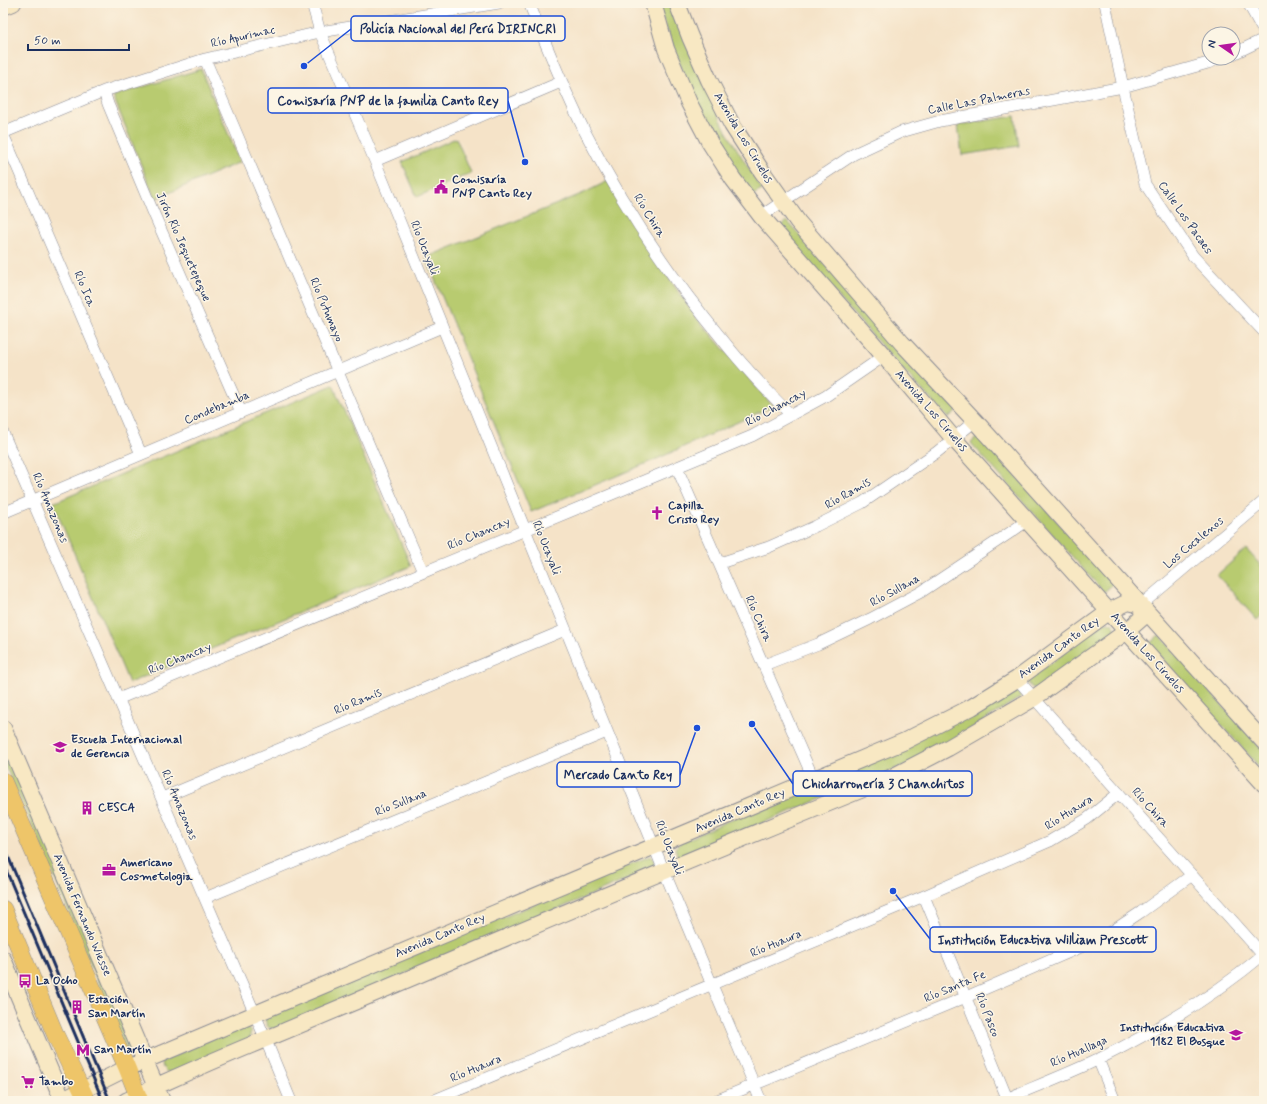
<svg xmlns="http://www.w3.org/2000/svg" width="1267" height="1104" font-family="Mynerve,sans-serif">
  <rect width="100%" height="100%" fill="#fcf5e5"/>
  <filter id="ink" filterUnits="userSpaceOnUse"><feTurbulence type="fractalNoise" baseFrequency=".025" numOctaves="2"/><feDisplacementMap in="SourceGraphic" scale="8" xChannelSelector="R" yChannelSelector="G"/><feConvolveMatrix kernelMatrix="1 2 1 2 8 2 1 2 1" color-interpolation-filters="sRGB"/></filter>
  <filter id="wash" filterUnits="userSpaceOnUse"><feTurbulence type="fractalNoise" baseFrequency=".012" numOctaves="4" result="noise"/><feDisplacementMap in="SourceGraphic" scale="16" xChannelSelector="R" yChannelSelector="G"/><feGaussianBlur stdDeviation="0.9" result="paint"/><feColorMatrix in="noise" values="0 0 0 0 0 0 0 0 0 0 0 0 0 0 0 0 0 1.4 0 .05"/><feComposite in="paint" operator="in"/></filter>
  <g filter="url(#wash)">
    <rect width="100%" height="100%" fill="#f5e3c8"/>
    <path fill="#b8cb6f" stroke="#6a7d66" d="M 657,3 L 672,3 L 705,85 L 726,131 L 762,190 L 751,196 L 723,154 L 690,90 Z
      M 201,69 L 240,162 L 155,199 L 113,96 Z
      M 1015,116 L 1019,146 L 962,155 L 958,125 Z
      M 456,138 L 471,173 L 417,197 L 402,162 Z
      M 608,181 L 666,274 L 696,317 L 773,406 L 659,458 L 531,512 L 426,258 L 437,253 L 584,193 Z
      M 787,221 L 958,409 L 948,418 L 895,361 L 778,228 Z
      M 333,385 L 411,566 L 129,683 L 53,503 Z
      M 980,435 L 1113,584 L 1104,592 L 971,443 Z
      M 1246,549 L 1264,569 L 1264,613 L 1257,620 L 1217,575 Z
      M 1105,622 L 1112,623 L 1116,629 L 1037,689 L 1031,687 L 1027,681 Z
      M 1159,635 L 1264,752 L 1264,772 L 1149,644 Z
      M 1017,689 L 1021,697 L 927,756 L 678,857 L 675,848 L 680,843 L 1011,690 Z
      M 3,730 L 137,1048 L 127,1053 L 43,849 L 3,761 Z
      M 650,856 L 654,860 L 655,868 L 274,1029 L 268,1027 L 265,1020 L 267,1016 Z
      M 238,1026 L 246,1027 L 251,1032 L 249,1040 L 172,1072 L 167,1072 L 163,1068 L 162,1062 Z"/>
  </g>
  <g filter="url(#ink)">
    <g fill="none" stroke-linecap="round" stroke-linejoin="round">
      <g stroke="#888993" stroke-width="12">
        <path id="street" d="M 312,3 L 320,32 L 375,161 L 664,871 L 761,1101
          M 529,3 C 546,45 563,87 583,128 C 621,203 668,274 722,339 C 743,366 767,391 791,415
          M 1105,3 L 1123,87 L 1145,184 L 1193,256 L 1264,332
          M 1248,3 L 1264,32
          M 1233,54 L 1264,39
          M 205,59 L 423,572
          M 104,91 L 108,104 L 154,214 L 241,412
          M 3,133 L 104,91 L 205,59 L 320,32 L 499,3
          M 3,134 L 141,454
          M 375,161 L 561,82
          M 761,216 L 854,154 L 901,132 L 940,121 L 1123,87 L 1208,63 L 1221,58
          M 3,433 L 255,1014 L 291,1101
          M 677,468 L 814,780
          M 3,513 L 442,327
          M 720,563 L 769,547 L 816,526 L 862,503 L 937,452 L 975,421
          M 1141,605 L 1264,501
          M 764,665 L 818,644 L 870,619 L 921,592 L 1011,532 L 1028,520
          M 1017,679 L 1263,955
          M 118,699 L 752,436 L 826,396 L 884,356
          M 162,798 L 565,630
          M 924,896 L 1007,1098
          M 205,898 L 607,732
          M 1098,1059 L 1115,1101
          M 432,1101 L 924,896 L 1050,841 L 1087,819 L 1119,793
          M 715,1101 L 966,997 L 1081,947 L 1111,932 L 1141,912 L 1192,875
          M 1001,1101 C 1034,1087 1068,1074 1099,1059 C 1158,1030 1214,996 1264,954"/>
      </g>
      <g stroke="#888993" stroke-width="18">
        <path id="secondary" d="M 653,3 L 666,49 L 689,103 L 710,143 L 733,179 L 761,216 L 884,356 L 954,439 L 1264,784
          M 677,3 L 690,37 L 709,80 L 732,125 L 761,170 L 798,222 L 902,343 L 975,421 L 1264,742
          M 3,7 L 13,3
          M 3,728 L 162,1101
          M 3,959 L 63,1101
          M 63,1100 L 127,1068 L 255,1014 L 905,741 L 972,707 L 1017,679 L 1110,611 L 1128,602 L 1141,605 L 1143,617 L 1127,631 L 1034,698 L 948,748 L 890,778 C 685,861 482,948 278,1034 C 238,1050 199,1067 159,1085 C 148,1090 137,1096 126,1101"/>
      </g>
      <g stroke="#888993" stroke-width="18">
        <path id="primary" d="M 3,781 L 127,1068 L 140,1101
          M 3,909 L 56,1036 L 87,1101"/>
      </g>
      <use href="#street" stroke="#fff" stroke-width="11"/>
      <use href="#secondary" stroke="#f8e8c3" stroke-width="16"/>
      <use href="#primary" stroke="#eec569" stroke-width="17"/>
      <path stroke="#1b2f5e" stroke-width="3" d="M 3,844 L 110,1101
        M 3,863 L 103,1101"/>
    </g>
  </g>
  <defs>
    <g id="civic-bare" transform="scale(1.08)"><path d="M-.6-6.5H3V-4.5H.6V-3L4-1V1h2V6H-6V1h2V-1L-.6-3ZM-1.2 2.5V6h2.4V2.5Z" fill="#b5179e" stroke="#fcf5e5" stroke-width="2.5" paint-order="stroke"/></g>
    <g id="church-bare" transform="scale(1.08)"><path d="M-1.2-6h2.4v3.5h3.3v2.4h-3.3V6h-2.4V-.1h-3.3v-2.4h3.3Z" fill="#b5179e" stroke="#fcf5e5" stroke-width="2.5" paint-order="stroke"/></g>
    <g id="school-bare" transform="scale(1.08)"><path d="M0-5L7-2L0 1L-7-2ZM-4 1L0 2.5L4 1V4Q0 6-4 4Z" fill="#b5179e" stroke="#fcf5e5" stroke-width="2.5" paint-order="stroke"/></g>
    <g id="building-bare" transform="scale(1.08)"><path d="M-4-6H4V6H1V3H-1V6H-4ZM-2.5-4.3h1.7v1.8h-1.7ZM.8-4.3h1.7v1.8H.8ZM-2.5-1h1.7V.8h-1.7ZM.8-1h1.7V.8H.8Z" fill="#b5179e" stroke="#fcf5e5" stroke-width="2.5" paint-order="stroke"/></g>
    <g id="office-bare" transform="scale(1.08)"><path d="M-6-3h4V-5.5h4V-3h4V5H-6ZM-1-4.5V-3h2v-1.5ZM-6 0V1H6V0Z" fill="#b5179e" stroke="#fcf5e5" stroke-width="2.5" paint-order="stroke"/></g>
    <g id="bus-bare" transform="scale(1.08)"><path d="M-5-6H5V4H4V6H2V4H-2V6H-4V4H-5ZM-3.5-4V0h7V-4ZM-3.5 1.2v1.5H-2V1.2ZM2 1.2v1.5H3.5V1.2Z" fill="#b5179e" stroke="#fcf5e5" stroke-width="2.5" paint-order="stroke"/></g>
    <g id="metro-bare" transform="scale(1.08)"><path d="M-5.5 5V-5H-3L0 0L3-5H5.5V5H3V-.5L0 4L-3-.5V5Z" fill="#b5179e" stroke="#fcf5e5" stroke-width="2.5" paint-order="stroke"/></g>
    <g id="supermarket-bare" transform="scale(1.08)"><path d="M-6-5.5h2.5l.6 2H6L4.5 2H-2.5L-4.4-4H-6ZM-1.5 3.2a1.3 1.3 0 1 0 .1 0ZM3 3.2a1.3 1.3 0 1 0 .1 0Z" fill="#b5179e" stroke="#fcf5e5" stroke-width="2.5" paint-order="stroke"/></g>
  </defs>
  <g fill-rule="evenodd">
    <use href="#civic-bare" x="441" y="187"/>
    <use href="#church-bare" x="657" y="513"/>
    <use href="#school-bare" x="60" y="747"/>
    <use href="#building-bare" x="87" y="808"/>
    <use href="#office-bare" x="109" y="870"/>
    <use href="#bus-bare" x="25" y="981"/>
    <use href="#building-bare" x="77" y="1007"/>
    <use href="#school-bare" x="1236" y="1035"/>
    <use href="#metro-bare" x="83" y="1050"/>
    <use href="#supermarket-bare" x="28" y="1082"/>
  </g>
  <g text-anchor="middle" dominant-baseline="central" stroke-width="3" stroke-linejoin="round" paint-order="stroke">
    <g font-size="12" fill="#1b2f5e" stroke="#fcf5e5">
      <text transform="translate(243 37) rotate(-13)">Río Apurimac</text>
      <text transform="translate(979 101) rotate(-11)">Calle Las Palmeras</text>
      <text transform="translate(743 138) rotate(59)">Avenida Los Ciruelos</text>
      <text transform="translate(649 216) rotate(58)">Río Chira</text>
      <text transform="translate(1185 218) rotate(55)">Calle Los Pacaes</text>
      <text transform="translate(183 247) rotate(66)">Jirón Río Jequetepeque</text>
      <text transform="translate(424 248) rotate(68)">Río Ucayali</text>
      <text transform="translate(84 289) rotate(67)">Río Ica</text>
      <text transform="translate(326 310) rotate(67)">Río Putumayo</text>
      <text transform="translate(217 408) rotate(-23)">Condebamba</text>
      <text transform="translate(776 408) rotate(-28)">Río Chancay</text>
      <text transform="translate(931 411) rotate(49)">Avenida Los Ciruelos</text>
      <text transform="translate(848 494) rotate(-30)">Río Ramis</text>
      <text transform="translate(50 508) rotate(67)">Río Amazonas</text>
      <text transform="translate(479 534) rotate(-23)">Río Chancay</text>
      <text transform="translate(1194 543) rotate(-40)">Los Cocalenos</text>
      <text transform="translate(546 548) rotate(68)">Río Ucayali</text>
      <text transform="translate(895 591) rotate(-29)">Río Sullana</text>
      <text transform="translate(758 619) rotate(66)">Río Chira</text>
      <text transform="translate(1059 648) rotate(-36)">Avenida Canto Rey</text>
      <text transform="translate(1147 653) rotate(48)">Avenida Los Ciruelos</text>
      <text transform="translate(180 659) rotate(-22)">Río Chancay</text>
      <text transform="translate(358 702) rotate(-23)">Río Ramis</text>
      <text transform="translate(401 803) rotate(-22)">Río Sullana</text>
      <text transform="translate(179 805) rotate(67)">Río Amazonas</text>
      <text transform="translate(1150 808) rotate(48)">Río Chira</text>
      <text transform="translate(740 811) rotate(-23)">Avenida Canto Rey</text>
      <text transform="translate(1069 813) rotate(-33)">Río Huaura</text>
      <text transform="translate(669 848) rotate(68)">Río Ucayali</text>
      <text transform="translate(82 915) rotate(67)">Avenida Fernando Wiesse</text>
      <text transform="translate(440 936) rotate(-23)">Avenida Canto Rey</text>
      <text transform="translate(776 944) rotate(-23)">Río Huaura</text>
      <text transform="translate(955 987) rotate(-23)">Río Santa Fe</text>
      <text transform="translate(987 1015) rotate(68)">Río Pasco</text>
      <text transform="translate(1079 1052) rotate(-24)">Río Huallaga</text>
      <text transform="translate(476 1069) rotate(-23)">Río Huaura</text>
    </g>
    <g font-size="12" font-weight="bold" fill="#1b2f5e" stroke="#fcf5e5" text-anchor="start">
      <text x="452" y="180">Comisaría<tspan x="452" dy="14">PNP Canto Rey</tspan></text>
      <text x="668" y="506">Capilla<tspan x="668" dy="14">Cristo Rey</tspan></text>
      <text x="71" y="740">Escuela Internacional<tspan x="71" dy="14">de Gerencia</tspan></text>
      <text x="98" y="808">CESCA</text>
      <text x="120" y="863">Americano<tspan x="120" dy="14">Cosmetologia</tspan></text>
      <text x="36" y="981">La Ocho</text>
      <text x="88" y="1000">Estación<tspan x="88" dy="14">San Martín</tspan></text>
      <text x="1225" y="1028" text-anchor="end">Institución Educativa<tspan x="1225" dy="14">1182 El Bosque</tspan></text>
      <text x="94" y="1050">San Martín</text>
      <text x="39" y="1082">Tambo</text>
    </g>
  </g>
  <path fill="none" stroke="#1d4ed8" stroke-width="1.5" d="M304 66L351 29M525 162L508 101M697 728L680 775M752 724L793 784M893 891L930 939"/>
  <g fill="#1d4ed8" stroke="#fcf5e5" stroke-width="1.5">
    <circle cx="304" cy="66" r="4"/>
    <circle cx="525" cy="162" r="4"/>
    <circle cx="697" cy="728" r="4"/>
    <circle cx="752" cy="724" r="4"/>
    <circle cx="893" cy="891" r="4"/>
  </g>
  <g fill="#fcf5e5" stroke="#1d4ed8" stroke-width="1.5">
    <rect x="351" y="16" width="214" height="25" rx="4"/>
    <rect x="268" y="88" width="240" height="25" rx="4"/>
    <rect x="557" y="762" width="123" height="25" rx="4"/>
    <rect x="793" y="771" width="179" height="25" rx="4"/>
    <rect x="930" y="927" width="226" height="25" rx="4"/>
  </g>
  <g font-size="13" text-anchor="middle" font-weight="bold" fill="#1b2f5e">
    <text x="458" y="33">Policía Nacional del Perú DIRINCRI</text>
    <text x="388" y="105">Comisaría PNP de la familia Canto Rey</text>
    <text x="618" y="779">Mercado Canto Rey</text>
    <text x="883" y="788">Chicharronería 3 Chanchitos</text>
    <text x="1043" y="944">Institución Educativa William Prescott</text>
  </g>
  <rect width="1267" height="1104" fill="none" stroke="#fcf5e5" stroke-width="16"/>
  <g transform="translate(1221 46) rotate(283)"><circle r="19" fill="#fcf5e5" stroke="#a2a6af"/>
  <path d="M0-3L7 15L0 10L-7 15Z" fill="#b5179e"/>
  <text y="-6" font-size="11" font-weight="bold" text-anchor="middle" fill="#1b2f5e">N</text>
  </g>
  <path d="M28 44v6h101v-6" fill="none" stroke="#1b2f5e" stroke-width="2"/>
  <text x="34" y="44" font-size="12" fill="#1b2f5e" stroke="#fcf5e5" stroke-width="3" paint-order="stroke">50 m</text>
</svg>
